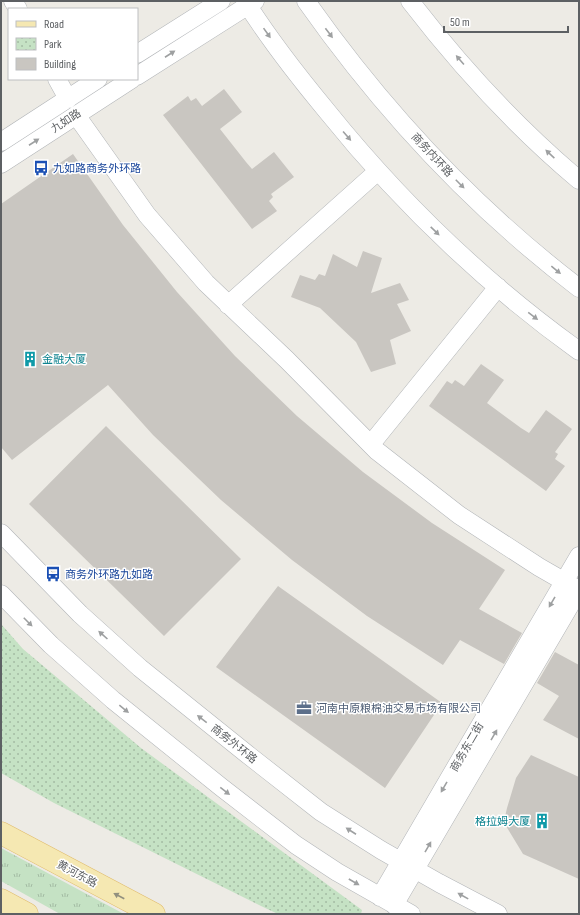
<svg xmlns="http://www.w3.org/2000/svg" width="580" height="915" font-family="'Sofia Sans Condensed','Noto Sans SC',sans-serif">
  <defs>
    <pattern id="grass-tufts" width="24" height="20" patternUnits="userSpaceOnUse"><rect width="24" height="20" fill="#c5e2c4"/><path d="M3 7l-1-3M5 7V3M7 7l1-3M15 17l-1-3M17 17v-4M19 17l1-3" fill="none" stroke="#a3bba3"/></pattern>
    <pattern id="park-dots" width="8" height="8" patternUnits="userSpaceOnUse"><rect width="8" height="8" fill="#c5e2c4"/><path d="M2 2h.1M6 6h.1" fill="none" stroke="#a3bba3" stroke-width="1.8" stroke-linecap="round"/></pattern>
  </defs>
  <rect width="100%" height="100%" fill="#edebe5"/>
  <path fill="url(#grass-tufts)" d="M 1,848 L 124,914 L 60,914 L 1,881 Z"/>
  <path fill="url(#park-dots)" d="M 1,624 L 23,649 L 141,748 L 362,910 L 361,914 L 278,914 L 261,906 L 54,803 L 1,773 Z"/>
  <path fill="#c9c6c1" d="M 224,89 L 242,112 L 220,129 L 246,162 L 252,169 L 274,152 L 294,177 L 271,194 L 273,197 L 269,201 L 277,211 L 252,229 L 163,115 L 188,96 L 191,101 L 196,98 L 202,106 Z
    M 73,154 L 123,225 L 177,292 L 235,356 L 297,416 L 363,472 L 432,523 L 505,570 L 479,609 L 522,633 L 504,664 L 460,640 L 443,665 L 367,616 L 292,560 L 221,500 L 153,435 L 108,385 L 12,460 L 1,447 L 1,204 Z
    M 363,251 L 382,258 L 371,293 L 400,283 L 409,300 L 397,304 L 411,331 L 390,340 L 396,364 L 371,372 L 356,342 L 320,308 L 291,297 L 300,275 L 315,280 L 319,274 L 325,276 L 333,254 L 357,267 Z
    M 481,364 L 504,380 L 487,403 L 521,428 L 529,433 L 546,410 L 572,429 L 555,452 L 558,454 L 555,459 L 565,466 L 546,491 L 429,406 L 447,381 L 452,384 L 455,380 L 464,386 Z
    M 106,426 L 241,559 L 164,636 L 29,504 Z
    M 278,586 L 442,703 L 385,788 L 216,667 Z
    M 555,652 L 579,665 L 579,739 L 543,720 L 559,696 L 537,683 Z
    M 531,755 L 579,777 L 579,879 L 523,854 L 506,826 L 505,817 L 507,808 L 516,778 Z"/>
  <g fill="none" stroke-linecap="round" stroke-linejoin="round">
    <g stroke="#b2b5b8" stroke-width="19">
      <path id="minor" d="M 13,1 L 18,9
        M 245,1 C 269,39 297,75 326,110 C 400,202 483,282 579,351
        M 306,1 C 382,109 474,208 579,288
        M 410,1 C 460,66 516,127 579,180
        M 137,54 L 221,1
        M 137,76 L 255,1
        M 57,79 L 68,99
        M 76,115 L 147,215 L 206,283 L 287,360 L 377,451 L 459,515 L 539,567 L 579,590
        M 1,142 L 98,79
        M 1,164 L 132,79
        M 228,305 L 378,171
        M 371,444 L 498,287
        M 1,533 L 80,614 L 140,668 L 247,754 L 321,812 L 381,850 L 439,883 L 498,914
        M 1,594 L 51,645 L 113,700 L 221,787 L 296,845 L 337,872 L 411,914
        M 380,897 L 579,556
        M 394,905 L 579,590"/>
    </g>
    <g stroke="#e0bb6b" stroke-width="23">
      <path id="major" d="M 1,833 L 154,914
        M 1,900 L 27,914"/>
    </g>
    <use href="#minor" stroke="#fff" stroke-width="18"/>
    <use href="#major" stroke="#f5e8b2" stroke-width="22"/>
  </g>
  <defs><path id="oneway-solid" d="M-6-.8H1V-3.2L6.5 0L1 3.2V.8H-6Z"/></defs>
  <g fill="#9ea0a1">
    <use href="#oneway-solid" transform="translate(267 33) rotate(55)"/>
    <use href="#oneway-solid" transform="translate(329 33) rotate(53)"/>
    <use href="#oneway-solid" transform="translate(170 54) rotate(-33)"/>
    <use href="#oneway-solid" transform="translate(460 60) rotate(-131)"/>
    <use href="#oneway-solid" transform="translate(347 136) rotate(49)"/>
    <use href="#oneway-solid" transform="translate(34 142) rotate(-33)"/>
    <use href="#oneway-solid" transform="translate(550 154) rotate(-137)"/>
    <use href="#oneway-solid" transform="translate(460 184) rotate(45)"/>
    <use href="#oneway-solid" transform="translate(435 231) rotate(44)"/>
    <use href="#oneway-solid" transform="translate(556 270) rotate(39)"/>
    <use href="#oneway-solid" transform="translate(533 316) rotate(37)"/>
    <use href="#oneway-solid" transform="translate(552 602) rotate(120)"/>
    <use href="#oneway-solid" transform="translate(28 622) rotate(45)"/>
    <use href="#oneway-solid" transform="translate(103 635) rotate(-138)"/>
    <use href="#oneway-solid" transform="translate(124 709) rotate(39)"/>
    <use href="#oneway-solid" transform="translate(202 719) rotate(-142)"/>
    <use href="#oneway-solid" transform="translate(494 735) rotate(-60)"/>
    <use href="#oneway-solid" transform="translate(444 787) rotate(120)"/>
    <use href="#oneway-solid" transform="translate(225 791) rotate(38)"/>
    <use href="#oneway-solid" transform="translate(351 831) rotate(-147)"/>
    <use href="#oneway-solid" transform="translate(428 847) rotate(-60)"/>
    <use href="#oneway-solid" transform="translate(354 882) rotate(30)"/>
    <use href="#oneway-solid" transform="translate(463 896) rotate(-151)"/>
  </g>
  <use fill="#92907f" href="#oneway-solid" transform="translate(119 896) rotate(-152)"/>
  <defs>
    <g id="bus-bare" transform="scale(1.2)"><path d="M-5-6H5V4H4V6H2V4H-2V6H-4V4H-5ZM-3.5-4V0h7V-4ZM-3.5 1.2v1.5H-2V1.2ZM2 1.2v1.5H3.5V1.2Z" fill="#1a4fb4" stroke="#fff" stroke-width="2.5" paint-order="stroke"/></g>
    <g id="building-bare" transform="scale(1.2)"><path d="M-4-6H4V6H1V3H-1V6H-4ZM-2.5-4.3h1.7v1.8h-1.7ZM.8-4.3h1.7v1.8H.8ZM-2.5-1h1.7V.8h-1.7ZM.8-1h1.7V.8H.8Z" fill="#0f9aa8" stroke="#fff" stroke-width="2.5" paint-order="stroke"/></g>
    <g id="office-bare" transform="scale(1.2)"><path d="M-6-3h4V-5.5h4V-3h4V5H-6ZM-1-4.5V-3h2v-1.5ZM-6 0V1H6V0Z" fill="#5c6f8a" stroke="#fff" stroke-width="2.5" paint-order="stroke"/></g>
  </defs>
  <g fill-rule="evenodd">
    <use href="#bus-bare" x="41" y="168"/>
    <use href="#building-bare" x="30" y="359"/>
    <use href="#bus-bare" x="53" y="574"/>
    <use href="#office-bare" x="304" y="708"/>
    <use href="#building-bare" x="542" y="821"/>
  </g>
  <g text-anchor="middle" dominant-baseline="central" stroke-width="3" stroke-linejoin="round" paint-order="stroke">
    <g font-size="11" fill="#5d6063" stroke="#fff">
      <text transform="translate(66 121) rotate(-33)">九如路</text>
      <text transform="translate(432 155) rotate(47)">商务内环路</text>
      <text transform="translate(234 744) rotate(38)">商务外环路</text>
      <text transform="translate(467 747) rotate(-60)">商务东二街</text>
      <text transform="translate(77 874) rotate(28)">黄河东路</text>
    </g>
    <g font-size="11" fill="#164399" stroke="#fff" text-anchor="start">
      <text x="53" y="168">九如路商务外环路</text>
      <text x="65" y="574">商务外环路九如路</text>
    </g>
    <g font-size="11" fill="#0d838f" stroke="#fff" text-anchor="start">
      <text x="42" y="359">金融大厦</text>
      <text x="530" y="821" text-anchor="end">格拉姆大厦</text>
    </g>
    <g font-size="11" fill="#4e5e75" stroke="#fff" text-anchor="start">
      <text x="316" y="708">河南中原粮棉油交易市场有限公司</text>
    </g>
  </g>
  <rect width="580" height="915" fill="none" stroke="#5d6063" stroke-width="4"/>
  <rect x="8" y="8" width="130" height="72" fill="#ffffff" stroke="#bebfc1"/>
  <rect x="16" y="21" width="20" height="6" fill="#f5e8b2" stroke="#bebfc1"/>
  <text x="44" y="28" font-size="12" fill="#5d6063">Road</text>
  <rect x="16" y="38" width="20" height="12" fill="url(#park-dots)" stroke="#bebfc1"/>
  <text x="44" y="48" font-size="12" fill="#5d6063">Park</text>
  <rect x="16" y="58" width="20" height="12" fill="#c9c6c1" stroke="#bebfc1"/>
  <text x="44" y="68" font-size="12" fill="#5d6063">Building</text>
  <path d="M444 26v6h124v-6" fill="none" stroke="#5d6063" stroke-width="2"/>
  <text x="450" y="26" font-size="12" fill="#5d6063" stroke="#ffffff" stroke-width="3" paint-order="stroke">50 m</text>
</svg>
